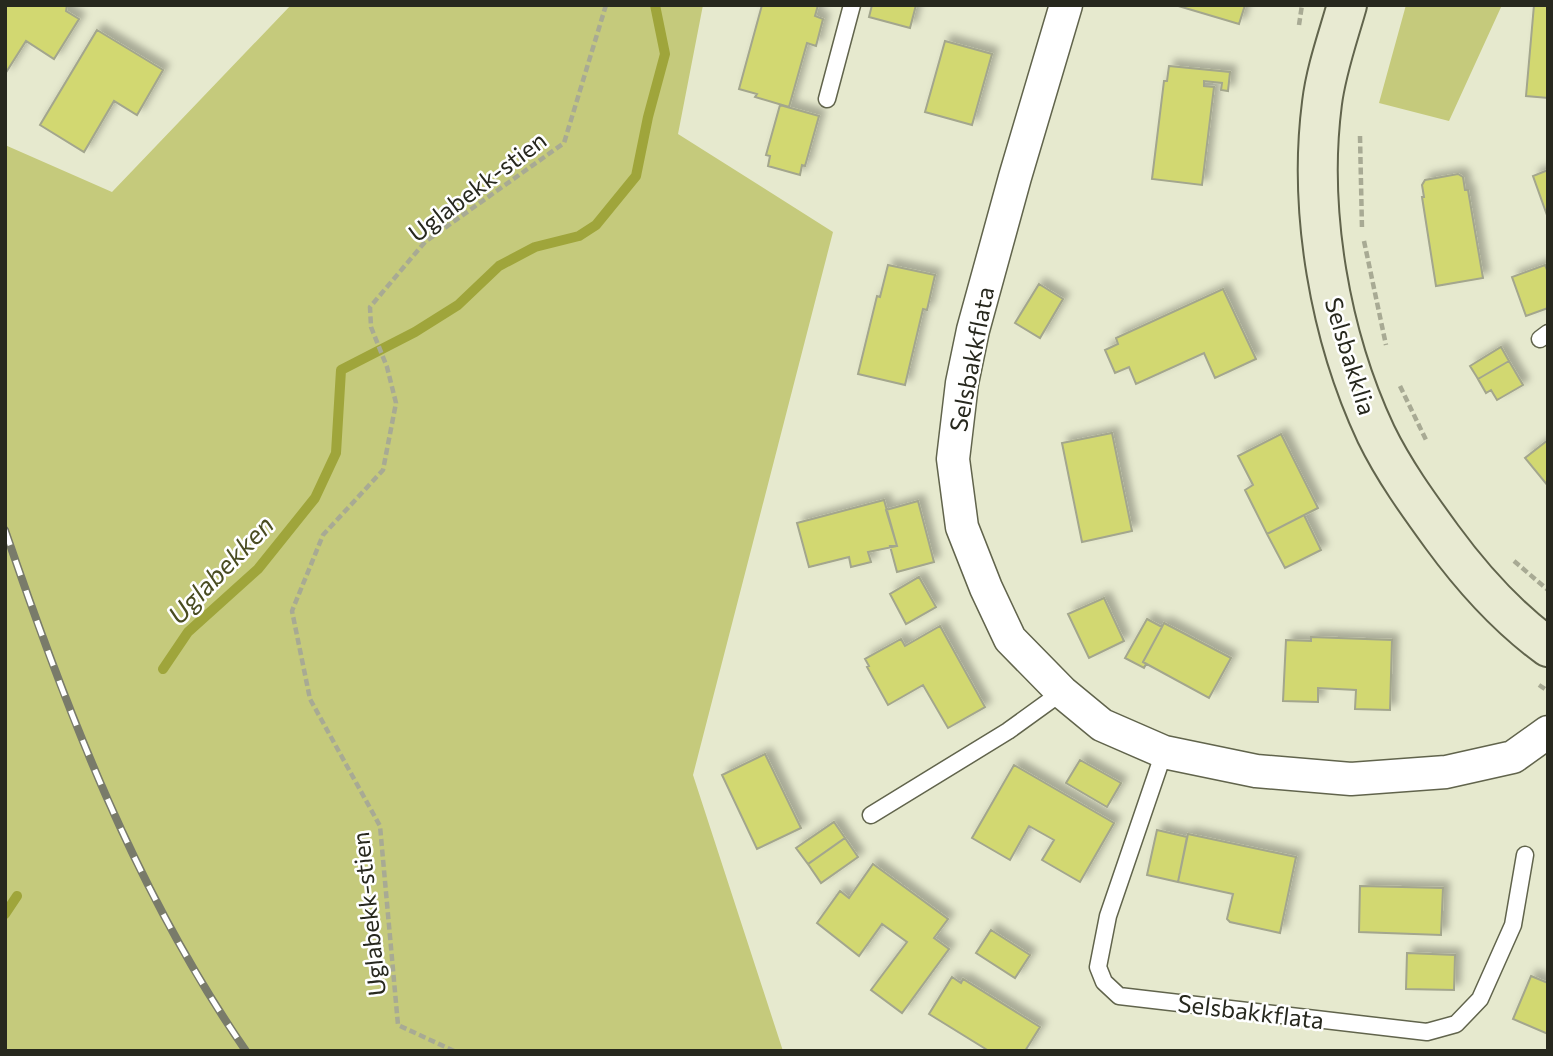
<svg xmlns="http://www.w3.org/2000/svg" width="1553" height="1056" font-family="Commissioner,sans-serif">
  <defs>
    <filter id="shadow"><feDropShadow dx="6" dy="-6" stdDeviation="3.5" flood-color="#0004"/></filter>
  </defs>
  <rect width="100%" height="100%" fill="#e6e9ce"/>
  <path fill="#c5ca7c" d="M 291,5 L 703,5 L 678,134 L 833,232 L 693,775 L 783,1051 L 5,1051 L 5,145 L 112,192 Z
    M 1406,5 L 1502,5 L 1449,121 L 1379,103 Z"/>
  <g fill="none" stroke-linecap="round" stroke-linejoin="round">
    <path stroke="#9fa53b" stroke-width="10" d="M 163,669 L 188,632 L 258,569 L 315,498 L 336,453 L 341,370 L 415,332 L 458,305 L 499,266 L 535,247 L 579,236 L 596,225 L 636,176 L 648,117 L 665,54 L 655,5
      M 5,914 L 17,896"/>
  </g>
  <path fill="#d2d871" stroke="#a3a68d" stroke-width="2" filter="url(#shadow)" d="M 5,5 L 67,5 L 66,11 L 79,19 L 54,59 L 26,41 L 5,74 Z
    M 762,5 L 818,5 L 815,16 L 823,19 L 816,46 L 807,43 L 789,107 L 755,97 L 757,94 L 739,89 Z
    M 872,5 L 916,5 L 910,28 L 869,17 Z
    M 1175,5 L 1245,5 L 1239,24 Z
    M 1534,5 L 1548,5 L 1548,98 L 1526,96 Z
    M 97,30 L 163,70 L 137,115 L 114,101 L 84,152 L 40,125 Z
    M 945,41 L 992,54 L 972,125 L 925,112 Z
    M 1169,66 L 1230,72 L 1228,91 L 1221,90 L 1222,83 L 1204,81 L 1204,86 L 1214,87 L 1202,185 L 1152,179 L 1164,81 L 1167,81 Z
    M 780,105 L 819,116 L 805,166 L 802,165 L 800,175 L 768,166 L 770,156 L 766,155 Z
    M 1548,170 L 1548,218 L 1533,176 Z
    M 1458,174 L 1463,177 L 1465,190 L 1468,190 L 1483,278 L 1436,286 L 1422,197 L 1424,197 L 1422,185 L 1425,180 Z
    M 888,265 L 935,275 L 927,310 L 923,309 L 905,385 L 858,374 L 877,296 L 880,297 Z
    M 1545,265 L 1548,272 L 1548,308 L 1526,316 L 1512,277 Z
    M 1039,284 L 1063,299 L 1040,338 L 1015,323 Z
    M 1223,289 L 1256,359 L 1215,378 L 1204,353 L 1136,384 L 1129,367 L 1115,373 L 1105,350 L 1118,344 L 1116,338 Z
    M 1501,347 L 1509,361 L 1478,379 L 1470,366 Z
    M 1509,361 L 1523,385 L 1497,400 L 1491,390 L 1486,393 L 1478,379 Z
    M 1112,433 L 1132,531 L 1082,542 L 1062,443 Z
    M 1281,434 L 1318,508 L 1267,534 L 1245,490 L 1253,485 L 1238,456 Z
    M 1548,440 L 1548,486 L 1525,458 Z
    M 884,500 L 897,546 L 868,552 L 871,562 L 851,567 L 849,557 L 809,567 L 797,523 Z
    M 918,501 L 934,562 L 897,572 L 890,546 L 897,546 L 886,510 Z
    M 1304,515 L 1321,550 L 1285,568 L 1267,534 Z
    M 919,577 L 936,607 L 906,624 L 890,594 Z
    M 1104,598 L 1124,641 L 1089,658 L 1068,614 Z
    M 1147,619 L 1162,627 L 1143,662 L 1146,664 L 1144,668 L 1125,658 Z
    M 1164,623 L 1231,658 L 1209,698 L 1143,662 Z
    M 940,626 L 985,707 L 948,728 L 923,685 L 888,705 L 867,667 L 869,666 L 865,659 L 901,639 L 905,646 Z
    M 1311,637 L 1392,640 L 1390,710 L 1355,709 L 1356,690 L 1318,688 L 1318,702 L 1283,701 L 1286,640 L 1311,641 Z
    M 765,754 L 801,828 L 757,849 L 722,775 Z
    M 1080,760 L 1121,783 L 1107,807 L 1066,783 Z
    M 1014,765 L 1114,823 L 1080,882 L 1042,860 L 1054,840 L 1029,826 L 1010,860 L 972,838 Z
    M 834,822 L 845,838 L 808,864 L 796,848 Z
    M 1157,830 L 1187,837 L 1178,882 L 1147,875 Z
    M 1188,834 L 1296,857 L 1280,933 L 1230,922 L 1227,919 L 1233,894 L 1178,882 Z
    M 845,838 L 858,857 L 821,883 L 808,864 Z
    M 873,864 L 948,919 L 934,938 L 949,949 L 902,1013 L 871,990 L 907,942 L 882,924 L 859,956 L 817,923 L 840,891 L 849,898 Z
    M 1360,886 L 1443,888 L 1441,935 L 1359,932 Z
    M 991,930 L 1030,955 L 1015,978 L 976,953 Z
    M 1407,953 L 1455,955 L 1454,990 L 1406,989 Z
    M 1531,976 L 1548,983 L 1548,1034 L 1513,1019 Z
    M 952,977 L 961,983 L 963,979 L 1040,1027 L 1025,1051 L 989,1051 L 929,1014 Z"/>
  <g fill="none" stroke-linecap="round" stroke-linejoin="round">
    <g stroke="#61644c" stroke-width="19">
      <path id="lane" d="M 827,99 L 852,5
        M 1540,339 L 1548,333
        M 1164,752 L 1108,916 L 1098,967 L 1104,982 L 1119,996 L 1427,1032 L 1456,1024 L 1480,999 L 1513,925 L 1525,855
        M 871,815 L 1008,731 L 1062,692"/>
    </g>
    <g stroke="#61644c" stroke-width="35">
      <path id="street" d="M 1066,5 L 1015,177 L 973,330 L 962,383 L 953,459 L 962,527 L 986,588 L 1010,639 L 1062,692 L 1102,725 L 1164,752 L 1256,771 L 1351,779 L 1446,772 L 1513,757 L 1548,732"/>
    </g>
    <g stroke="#61644c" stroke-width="42">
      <path id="secondary" d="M 1347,5 C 1338,37 1326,70 1322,103 C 1308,211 1330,336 1376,434 C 1394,471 1418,504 1442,537 C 1472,578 1507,617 1548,647"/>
    </g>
    <path stroke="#a8aa94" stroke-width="4.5" stroke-dasharray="7 3.5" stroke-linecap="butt" d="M 1299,25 L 1302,5
      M 1360,136 L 1362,229
      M 1364,241 L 1386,345
      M 1400,386 L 1427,442
      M 1514,561 L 1548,590
      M 1539,685 L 1548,691
      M 454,1051 L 398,1025 L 380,826 L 310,699 L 292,611 L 323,535 L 383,470 L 396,403 L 387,367 L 371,327 L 370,307 L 425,242 L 564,143 L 606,5"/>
    <use href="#lane" stroke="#fff" stroke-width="16"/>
    <use href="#street" stroke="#fff" stroke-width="32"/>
    <use href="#secondary" stroke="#e8ead2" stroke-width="38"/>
    <g stroke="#797b6a" stroke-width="8">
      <path id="rail" d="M 5,530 C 67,712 136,892 246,1051"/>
    </g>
    <use href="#rail" stroke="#fff" stroke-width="5" stroke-dasharray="16" stroke-linecap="butt"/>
  </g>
  <g text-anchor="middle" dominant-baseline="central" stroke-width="5" stroke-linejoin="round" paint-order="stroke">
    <g font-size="24" fill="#27281e" stroke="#fff">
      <text transform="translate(477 186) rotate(-37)">Uglabekk-stien</text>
      <text transform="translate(1351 356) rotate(73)">Selsbakklia</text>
      <text transform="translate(971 359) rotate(-79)">Selsbakkflata</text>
      <text transform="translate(368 914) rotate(-96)">Uglabekk-stien</text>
      <text transform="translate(1251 1011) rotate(7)">Selsbakkflata</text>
    </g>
    <g font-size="26" font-style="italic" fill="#494c21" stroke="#fff">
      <text transform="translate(220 569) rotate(-46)">Uglabekken</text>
    </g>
  </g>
  <rect width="1553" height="1056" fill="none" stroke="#27281e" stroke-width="14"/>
</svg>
